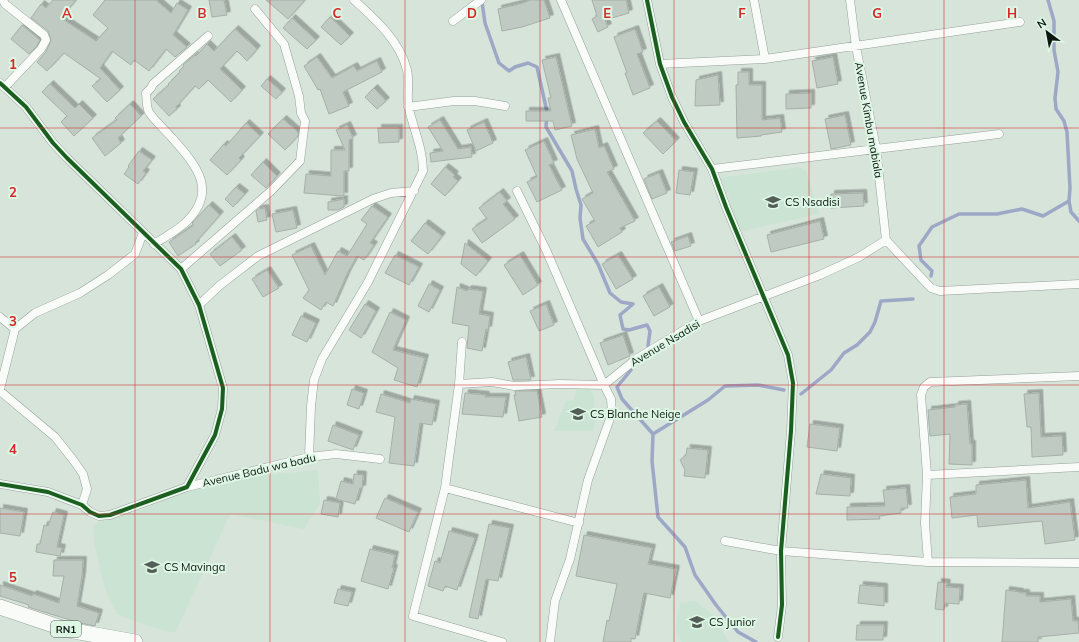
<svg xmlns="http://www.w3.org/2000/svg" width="1079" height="642" font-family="Mulish,sans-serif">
  <defs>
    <filter id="shadow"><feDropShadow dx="3.5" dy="-3.5" stdDeviation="0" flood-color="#0004"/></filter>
  </defs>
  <rect width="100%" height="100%" fill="#d6e4da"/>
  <path fill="#cbe3d2" d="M 799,167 L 806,171 L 819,214 L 733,233 L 731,210 L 728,194 L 725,194 L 720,178 Z
    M 589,387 L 593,395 L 596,418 L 593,431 L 554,431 L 566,401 L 574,400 L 577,388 Z
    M 318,470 L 320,503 L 304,529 L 230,514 L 175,633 L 145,625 L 117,614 L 105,589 L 95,546 L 93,525 L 118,513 L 142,510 L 198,485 L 259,476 Z
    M 695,601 L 712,614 L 729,642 L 681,642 L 676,630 L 680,603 Z"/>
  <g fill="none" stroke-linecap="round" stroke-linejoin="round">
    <path stroke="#9da8c7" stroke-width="3.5" d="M 1048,0 L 1054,21 L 1054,50 L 1058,72 L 1055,98 L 1056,109 L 1064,121 L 1067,132 L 1070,188 L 1069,201 L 1071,212 L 1079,221
      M 482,2 L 485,23 L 499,63 L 509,71 L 515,67 L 528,63 L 537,67 L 547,112 L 546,127 L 572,171 L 576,189 L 581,205 L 580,218 L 583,239 L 598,264 L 610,293 L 621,302 L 633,304 L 620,315 L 623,329 L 629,330 L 647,325 L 650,331 L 648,346
      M 931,276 L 932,271 L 921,260 L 919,246 L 932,227 L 959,214 L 997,214 L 1022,209 L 1043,216 L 1069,201
      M 631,370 L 617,387 L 622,399 L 653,434
      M 801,394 L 831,370 L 844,353 L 857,345 L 870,332 L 875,322 L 881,301 L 913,299
      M 756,642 L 738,632 L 716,605 L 695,575 L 685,547 L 658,517 L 652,461 L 653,434 L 708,400 L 725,386 L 758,385 L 784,390"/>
  </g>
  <path fill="#bfcac2" stroke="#a6b0a8" filter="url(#shadow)" d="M 53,0 L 76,0 L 61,18 L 96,41 L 108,28 L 93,15 L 105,0 L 156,0 L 171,13 L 177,3 L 188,10 L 173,35 L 187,47 L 175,57 L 166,49 L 149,71 L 134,60 L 131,65 L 112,51 L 100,68 L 120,90 L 107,102 L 92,86 L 101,79 L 64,53 L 47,71 L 37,62 L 46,52 L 51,40 L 48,31 L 31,18 L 41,4 L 46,8 Z
    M 209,0 L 224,0 L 227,15 L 212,17 Z
    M 266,0 L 305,0 L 288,19 Z
    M 530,0 L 544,0 L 550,18 L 522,27 L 502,31 L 498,9 L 523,3 Z
    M 592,0 L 626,0 L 629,13 L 605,20 L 608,27 L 598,32 L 592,19 L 597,16 Z
    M 330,17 L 350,36 L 341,45 L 321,27 Z
    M 292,18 L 316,40 L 307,49 L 283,28 Z
    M 22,25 L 40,40 L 37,46 L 29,54 L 11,39 Z
    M 235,29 L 257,49 L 247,61 L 237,51 L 220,69 L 242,90 L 231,102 L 208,80 L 199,89 L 195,86 L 176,107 L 177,109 L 169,116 L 153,99 L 169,85 L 168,84 L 180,72 L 179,71 L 184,66 L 183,65 L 195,55 L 196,56 L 207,44 L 214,51 Z
    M 635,29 L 643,52 L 637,54 L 650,88 L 633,95 L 625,73 L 627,73 L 614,37 Z
    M 317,57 L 332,78 L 354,66 L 357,71 L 377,61 L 382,72 L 343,92 L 349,106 L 329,114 L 320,89 L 318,90 L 304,66 Z
    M 556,57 L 572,126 L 555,130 L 553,121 L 526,121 L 526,111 L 551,111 L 548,98 L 551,98 L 542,60 Z
    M 833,57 L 838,84 L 817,88 L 812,61 Z
    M 738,72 L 749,72 L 749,85 L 762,85 L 762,120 L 780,118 L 782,132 L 761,135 L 761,136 L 737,138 L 736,85 L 738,85 Z
    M 718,75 L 720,105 L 695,106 L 696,80 Z
    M 267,79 L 282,92 L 276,99 L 261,86 Z
    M 50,84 L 75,108 L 79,104 L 93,118 L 74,136 L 61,122 L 67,116 L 42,92 Z
    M 374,88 L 386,101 L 377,109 L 365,97 Z
    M 811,93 L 811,108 L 786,109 L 786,94 Z
    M 130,104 L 141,116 L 118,138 L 121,143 L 105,156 L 92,138 L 117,120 L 115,118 Z
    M 845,115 L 851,145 L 831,149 L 825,119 Z
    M 283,119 L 298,132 L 298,136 L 285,150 L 268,134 Z
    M 440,120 L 458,149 L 471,147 L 472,157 L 431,162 L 430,153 L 443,151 L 428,127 Z
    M 657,121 L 676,141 L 663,154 L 643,133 Z
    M 484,122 L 493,143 L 476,151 L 467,130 Z
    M 246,123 L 260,136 L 239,158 L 241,160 L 227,175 L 210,160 L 224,144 L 226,146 Z
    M 347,125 L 353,138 L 349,140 L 349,171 L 344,171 L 344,196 L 304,193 L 306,174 L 331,176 L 331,150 L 345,150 L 336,130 Z
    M 378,128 L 399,128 L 399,142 L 379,143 Z
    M 595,129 L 599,148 L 604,146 L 614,169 L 607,172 L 635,221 L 620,228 L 622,232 L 598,247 L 586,226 L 595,221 L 582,199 L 593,193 L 577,159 L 571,135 Z
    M 544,141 L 554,163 L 549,165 L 562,190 L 537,202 L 527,182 L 537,177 L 525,150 Z
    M 139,151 L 152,160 L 143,171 L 146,173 L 138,184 L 124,174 L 129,167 L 128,166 Z
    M 263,162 L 277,176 L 266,188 L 251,175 Z
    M 445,167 L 455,175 L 453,177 L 458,181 L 445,196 L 431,184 Z
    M 679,170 L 694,172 L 690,195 L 676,193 Z
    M 659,173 L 667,193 L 652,199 L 644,179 Z
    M 236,187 L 245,194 L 233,207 L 225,199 Z
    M 500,192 L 507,201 L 503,204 L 515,219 L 482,243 L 472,229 L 487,219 L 479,208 Z
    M 863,193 L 864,206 L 831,208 L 831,194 Z
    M 344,199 L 344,207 L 338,210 L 328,210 L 328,202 Z
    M 209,205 L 220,215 L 195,243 L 196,244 L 178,256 L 169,242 L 194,225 L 192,223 Z
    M 372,206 L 388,217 L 370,243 L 374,245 L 364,260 L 357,256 L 347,274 L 333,306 L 326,302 L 321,310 L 303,298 L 309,290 L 292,255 L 311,246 L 325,275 L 338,251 L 347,256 L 367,224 L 361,220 Z
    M 265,208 L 267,220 L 258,222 L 256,211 L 259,209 Z
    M 293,210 L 297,228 L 276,232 L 272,214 Z
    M 820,221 L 824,239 L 771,252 L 767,235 Z
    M 425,223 L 442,236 L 428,254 L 411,241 Z
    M 688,236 L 691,246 L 675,251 L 671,242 Z
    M 232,237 L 242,250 L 220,266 L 210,254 Z
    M 465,243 L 488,261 L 476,276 L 461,264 Z
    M 395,255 L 419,267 L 409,285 L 385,273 Z
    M 520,255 L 538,285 L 523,295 L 504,265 Z
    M 618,255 L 633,279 L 616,289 L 602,264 Z
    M 267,270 L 279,288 L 263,297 L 252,279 Z
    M 429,284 L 440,290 L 429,312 L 418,306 Z
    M 457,287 L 467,291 L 468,289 L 483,291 L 479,314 L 490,316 L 488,330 L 486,329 L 482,351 L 467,348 L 469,326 L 452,323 Z
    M 659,287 L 670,307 L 654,316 L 643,296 Z
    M 365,304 L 376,311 L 361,338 L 349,330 Z
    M 546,304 L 554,325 L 539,331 L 530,311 Z
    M 390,312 L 406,320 L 393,350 L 425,358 L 417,387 L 394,380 L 398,368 L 372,352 Z
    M 301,316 L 316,323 L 307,342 L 292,335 Z
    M 623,335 L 630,356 L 608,365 L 600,343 Z
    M 526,357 L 531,380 L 513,380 L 508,362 Z
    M 352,389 L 364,393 L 359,409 L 347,405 Z
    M 515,391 L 537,391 L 542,417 L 519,421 L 514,395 L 516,395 Z
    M 465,393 L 486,395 L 485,397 L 506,397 L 503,417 L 462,414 Z
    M 1039,393 L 1041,437 L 1062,436 L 1063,455 L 1032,457 L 1031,427 L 1027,427 L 1024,394 Z
    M 381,394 L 410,403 L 411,399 L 436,404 L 432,425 L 420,423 L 414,466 L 389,463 L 395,417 L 376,412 Z
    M 967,404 L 970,444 L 972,444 L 972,465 L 949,464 L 950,434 L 930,436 L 928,410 L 955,407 L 955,405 Z
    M 810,424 L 840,428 L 837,451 L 807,447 Z
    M 333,425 L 359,435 L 353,450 L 328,441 Z
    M 687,448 L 708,450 L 705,478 L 684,476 L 685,470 L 680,460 L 686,455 Z
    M 354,474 L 363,475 L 362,489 L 360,488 L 355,504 L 336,499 L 341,481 L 353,484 Z
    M 821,474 L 851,478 L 850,496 L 816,494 Z
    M 1026,480 L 1028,508 L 1070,502 L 1075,540 L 1045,544 L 1042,521 L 978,527 L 977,515 L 952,518 L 950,497 L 976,494 L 976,485 Z
    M 906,488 L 908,508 L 901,508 L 901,513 L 879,516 L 880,519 L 847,520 L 847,507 L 885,506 L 883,490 Z
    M 385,498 L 418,512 L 409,532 L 376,518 Z
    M 324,500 L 340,503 L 338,517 L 321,514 Z
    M 0,508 L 24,512 L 20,536 L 0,533 Z
    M 53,512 L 64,515 L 57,547 L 62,548 L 60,556 L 36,552 L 37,544 L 40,544 L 44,525 L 48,526 Z
    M 489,524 L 510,528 L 498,581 L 486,579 L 478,619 L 469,617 Z
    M 449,531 L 475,538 L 457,590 L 445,586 L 443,591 L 428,586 L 435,561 L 440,563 Z
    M 584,535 L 652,548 L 648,564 L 676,569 L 670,598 L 644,593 L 635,639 L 631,638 L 631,642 L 603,642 L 607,620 L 609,621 L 617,584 L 576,576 Z
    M 370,549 L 395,555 L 392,568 L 394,568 L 388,589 L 361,581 Z
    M 54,560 L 83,560 L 82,576 L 77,606 L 99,613 L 95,626 L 80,623 L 44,612 L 28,607 L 29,605 L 0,596 L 0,585 L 32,596 L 33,594 L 59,603 L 64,576 L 53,576 Z
    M 938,582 L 947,583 L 946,587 L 960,588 L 959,604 L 945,603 L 944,610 L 935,609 Z
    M 860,585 L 884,587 L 884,606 L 858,603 Z
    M 338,589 L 352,592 L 348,606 L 334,603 Z
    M 1006,590 L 1020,592 L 1020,593 L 1026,593 L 1026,596 L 1040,596 L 1040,602 L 1071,599 L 1073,621 L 1078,621 L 1079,633 L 1038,637 L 1038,642 L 1002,642 Z
    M 857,625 L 884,625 L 883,640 L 856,640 Z"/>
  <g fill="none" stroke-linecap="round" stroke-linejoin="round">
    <g stroke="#95a099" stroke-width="9">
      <path id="street" d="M 3,0 L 5,4 L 44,35 L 46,40 L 41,49 L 5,87
        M 561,0 L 699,321
        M 647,0 L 660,64 L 672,97 L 684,122 L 712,169 L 726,207 L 788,355 L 793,383 L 791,431 L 781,551 L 782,605 L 778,637
        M 754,0 L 765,59
        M 850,0 L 856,47 L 876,148 L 886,240
        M 453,21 L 481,0
        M 660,64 L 765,59 L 1020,22
        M 0,83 L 26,107 L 53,143 L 67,158 L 181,269 L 199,305 L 223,388 L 222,409 L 215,435 L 187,487 L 110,515 L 99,516 L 90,512 L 82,505 L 48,492 L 0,484
        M 408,107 L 454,101 L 475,101 L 505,106
        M 712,169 L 999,134
        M 886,240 L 931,288 L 940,291 L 1079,284
        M 154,244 C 164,238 176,231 185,223 C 218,192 198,167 173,139 C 168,133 152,118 149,112 C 146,107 147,99 146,93 L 151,88 L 153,84 L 208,36
        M 181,269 L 271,191 L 300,161 L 305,121 L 301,113 L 299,96 L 284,44 L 255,9
        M 199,305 L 219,286 L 258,256 L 373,199 L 391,193 L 414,191
        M 0,317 L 15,329
        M 462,342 L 459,384 L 445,488 L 413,616 L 502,642
        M 459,384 L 492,382 L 514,386 L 560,384 L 604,385 L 547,252 L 517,191
        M 0,389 L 15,329 L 35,313 L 80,293 L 108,275 L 135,254 L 143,233
        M 0,391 L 55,437 L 74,461 L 83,474 L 87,489 L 82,505
        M 309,457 L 311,406 L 314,380 L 322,359 L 368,282 L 423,171 C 423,149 414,130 409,109 C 406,97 410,82 407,70 C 400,41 375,19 354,0
        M 927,475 L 1079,467
        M 187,487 L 309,457 L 336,454 L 380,459
        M 445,488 L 579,523
        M 725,541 L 781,551 L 928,562 L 1079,563
        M 928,562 L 925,523 L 927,475 L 921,395 L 924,387 L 930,382 L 1079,376
        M 550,642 L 555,601 L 570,559 L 588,480 L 612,413 L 611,399 L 604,385 L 636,359 L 699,321 L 820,275 L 859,257 L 886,240"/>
    </g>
    <g stroke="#95a099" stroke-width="16">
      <path id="highway" d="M 0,607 L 68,630 L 135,642"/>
    </g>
    <use href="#street" stroke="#f9fbf9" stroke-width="8"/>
    <use href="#highway" stroke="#f9fbf9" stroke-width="15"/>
    <g stroke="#ddf7e4" stroke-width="6">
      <path id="cycleway" d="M 647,0 L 660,64 L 672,97 L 684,122 L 712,169 L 726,207 L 788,355 L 793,383 L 791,431 L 781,551 L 782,605 L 778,637
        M 0,83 L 26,107 L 53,143 L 67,158 L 181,269 L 199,305 L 223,388 L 222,409 L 215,435 L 187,487 L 110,515 L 99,516 L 90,512 L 82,505 L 48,492 L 0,484"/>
    </g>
    <use href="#cycleway" stroke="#1b5e20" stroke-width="4"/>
  </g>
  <path fill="none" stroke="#d62828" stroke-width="1" stroke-opacity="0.55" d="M 135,0 L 135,642M 270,0 L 270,642M 405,0 L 405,642M 540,0 L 540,642M 674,0 L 674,642M 809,0 L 809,642M 944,0 L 944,642M 0,128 L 1079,128M 0,257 L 1079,257M 0,385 L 1079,385M 0,514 L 1079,514"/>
  <defs>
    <g id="school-bare" transform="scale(1.2)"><path d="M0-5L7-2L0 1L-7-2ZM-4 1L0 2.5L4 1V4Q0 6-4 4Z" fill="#535e57" stroke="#ddf7e4" stroke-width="2.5" paint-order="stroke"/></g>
  </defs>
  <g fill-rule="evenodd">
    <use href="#school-bare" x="773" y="202"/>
    <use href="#school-bare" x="578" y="414"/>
    <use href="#school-bare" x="152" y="567"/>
    <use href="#school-bare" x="697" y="622"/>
  </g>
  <g text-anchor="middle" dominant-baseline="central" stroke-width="4" stroke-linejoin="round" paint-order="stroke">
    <rect fill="#ddf7e4" stroke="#4b5a50" stroke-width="1" x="51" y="621" width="30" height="16" rx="3"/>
    <g font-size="10" font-weight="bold" fill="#0d1610">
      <text x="66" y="629">RN1</text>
    </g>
    <g font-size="11" fill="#0d1610" stroke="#ddf7e4">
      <text transform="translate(869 120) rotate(80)">Avenue Kimbu mabiala</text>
      <text transform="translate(665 343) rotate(-31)">Avenue Nsadisi</text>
      <text transform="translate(259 470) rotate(-13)">Avenue Badu wa badu</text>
    </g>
    <g font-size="11" fill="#0d1610" stroke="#ddf7e4" text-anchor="start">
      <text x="785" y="202">CS Nsadisi</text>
      <text x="590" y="414">CS Blanche Neige</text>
      <text x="164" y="567">CS Mavinga</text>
      <text x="709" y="622">CS Junior</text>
    </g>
  </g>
  <g font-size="13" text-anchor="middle" font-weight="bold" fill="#d62828" stroke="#ddf7e4" stroke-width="4" stroke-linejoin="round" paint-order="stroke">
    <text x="67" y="18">A</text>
    <text x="202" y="18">B</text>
    <text x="337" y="18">C</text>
    <text x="472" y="18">D</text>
    <text x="607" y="18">E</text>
    <text x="742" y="18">F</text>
    <text x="877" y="18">G</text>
    <text x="1012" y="18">H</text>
    <text x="13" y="69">1</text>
    <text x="13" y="197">2</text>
    <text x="13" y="326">3</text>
    <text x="13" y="454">4</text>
    <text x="13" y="582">5</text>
  </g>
  <g transform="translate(1047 32) rotate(328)" stroke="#ddf7e4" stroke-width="3" paint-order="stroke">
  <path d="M0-3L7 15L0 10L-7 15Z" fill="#0d1610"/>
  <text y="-6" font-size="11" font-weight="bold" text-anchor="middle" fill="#0d1610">N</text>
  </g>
</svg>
